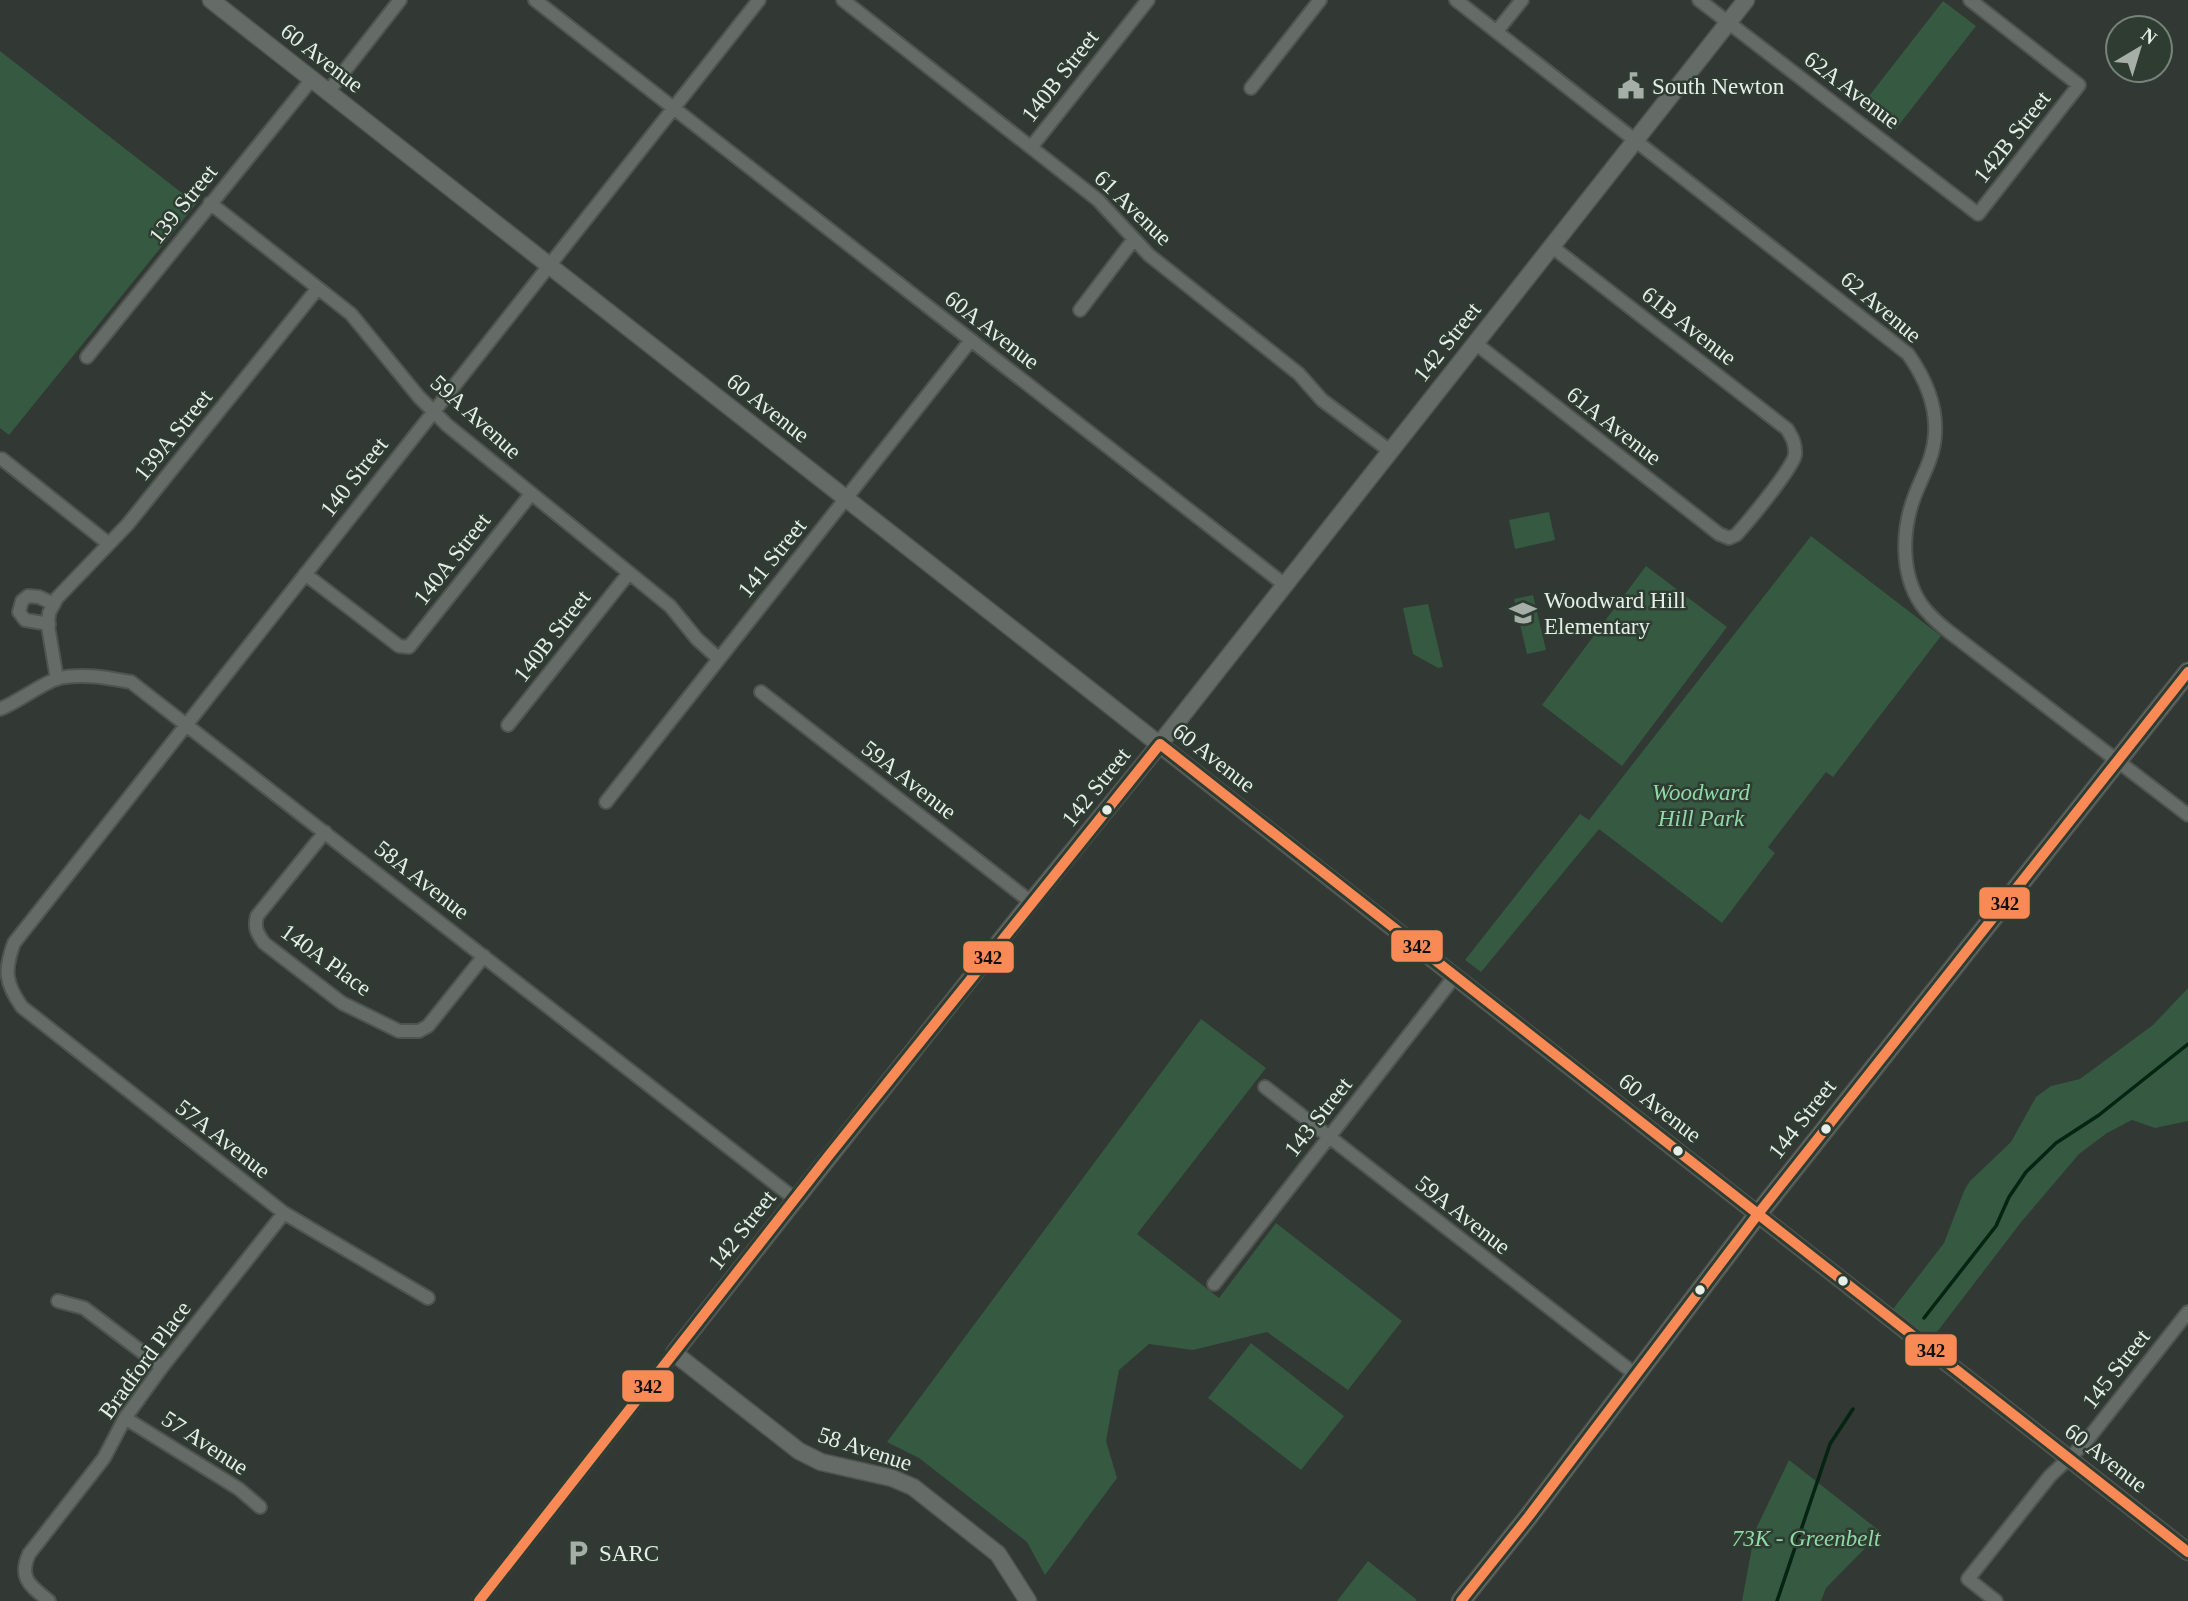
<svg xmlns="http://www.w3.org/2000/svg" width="2188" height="1601" font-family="'Times New Roman',serif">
  <rect width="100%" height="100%" fill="#323833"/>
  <path fill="#355941" d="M 1943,1 L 1976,26 L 1895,130 L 1862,105 Z
    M 0,51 L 196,204 L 9,435 L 0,428 Z
    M 1549,512 L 1555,540 L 1515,549 L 1509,520 Z
    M 1811,536 L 1941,636 L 1833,777 L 1826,772 L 1768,847 L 1775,853 L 1722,923 L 1599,829 L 1481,972 L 1465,960 L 1580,814 L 1589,820 Z
    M 1646,566 L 1727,627 L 1622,766 L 1542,705 Z
    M 1533,595 L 1546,650 L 1527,654 L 1514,599 Z
    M 1428,604 L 1443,667 L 1438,668 L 1413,654 L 1403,608 Z
    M 2188,988 L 2188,1121 L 2155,1128 L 2132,1120 L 2107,1133 L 2079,1154 L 2022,1221 L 1927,1345 L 1890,1313 L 1944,1243 L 1964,1191 L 1970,1181 L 2011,1142 L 2036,1097 L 2051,1086 L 2080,1079 L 2153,1025 Z
    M 1201,1019 L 1266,1068 L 1137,1234 L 1219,1298 L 1276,1223 L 1402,1321 L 1348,1390 L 1267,1332 L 1193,1350 L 1149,1344 L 1119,1370 L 1106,1441 L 1117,1478 L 1045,1575 L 1027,1542 L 919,1458 L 887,1442 Z
    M 1251,1343 L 1344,1416 L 1301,1470 L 1208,1398 Z
    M 1789,1460 L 1881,1532 L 1826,1588 L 1821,1601 L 1742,1601 L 1755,1531 Z
    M 1368,1561 L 1417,1600 L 1416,1601 L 1337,1601 Z"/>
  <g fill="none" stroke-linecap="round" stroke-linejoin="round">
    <path stroke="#052512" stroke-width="3.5" d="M 1924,1318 L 1996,1226 L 2009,1197 L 2026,1172 L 2056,1143 L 2099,1115 L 2188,1044
      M 1777,1601 L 1830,1444 L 1853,1409"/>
    <g stroke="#4f5451" stroke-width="16">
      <path id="minor" d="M 535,0 L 1285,585
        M 843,0 L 1098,200 L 1149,255 L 1299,374 L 1322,400 L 1390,451
        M 1456,0 L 1908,354 C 1925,378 1937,404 1935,434 C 1934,457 1923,474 1915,495 C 1902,528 1900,573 1921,604 C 1928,614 1938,623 1948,631 L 2188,815
        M 1699,0 L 1978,214 L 2079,85 L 1970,0
        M 1497,31 L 1522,0
        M 1251,88 L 1320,0
        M 328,92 L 400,0
        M 1032,146 L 1148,0
        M 210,203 L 351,314 L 419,397 L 447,425 L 670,606 L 697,639 L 718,658
        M 1080,310 L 1134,239
        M 1475,343 L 1719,534 L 1729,538 L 1736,535 C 1748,522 1792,469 1795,455 C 1796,444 1792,437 1787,429 L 1551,246
        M 87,357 L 312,79
        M 2,459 L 109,544
        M 305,574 L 399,646 L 409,647 L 531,494
        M 49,624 L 25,620 L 19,612 L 22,601 L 28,596 L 39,597 L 54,604
        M 57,679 L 48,626 L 49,613 L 57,598 L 128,524 L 318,288
        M 761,692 L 1031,902
        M 0,709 C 16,703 46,681 59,678 C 83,673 107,678 131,682 L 795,1199
        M 508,725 L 629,573
        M 606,802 L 971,340
        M 325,832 L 257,916 C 254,928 257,933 264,943 L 342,1003 L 399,1031 L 419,1031 L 428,1026 L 484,956
        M 1265,1087 L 1636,1375
        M 1214,1284 L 1455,976
        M 428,1298 L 284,1213 L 22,1007 C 5,983 4,970 14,943 L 759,0
        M 58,1301 L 84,1308 L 162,1367
        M 125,1418 L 239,1489 L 260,1507
        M 49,1601 C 31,1586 18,1579 29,1554 L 104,1458 L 125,1418 L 162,1367 L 284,1213
        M 479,1601 L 674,1353
        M 1996,1601 L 1968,1579 L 2050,1476 L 2084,1444 L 2188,1312"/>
    </g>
    <g stroke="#4f5451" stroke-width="19">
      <path id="tertiary" d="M 211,0 L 2188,1552
        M 1028,1601 L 998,1554 L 913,1487 L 892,1478 L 821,1462 L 799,1451 L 674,1353 L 1031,902 L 1147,760 L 1746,0"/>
    </g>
    <g stroke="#4f5451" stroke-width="21">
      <path id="secondary" d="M 1461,1601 L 1529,1516 L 1758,1214 L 2188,672"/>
    </g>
    <use href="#minor" stroke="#656c67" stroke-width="12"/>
    <use href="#tertiary" stroke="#656c67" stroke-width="16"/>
    <use href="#secondary" stroke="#666e68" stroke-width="18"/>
    <g stroke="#2e3c32" stroke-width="16">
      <path id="bus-1" d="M 1160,744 L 2188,1552
        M 479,1601 L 830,1154 L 1160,744
        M 1461,1601 L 1529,1516 L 1758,1214 L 2188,672"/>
    </g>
    <use href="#bus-1" stroke="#f98a56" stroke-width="10"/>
  </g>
  <defs>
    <g id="civic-bare" transform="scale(2.1)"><path d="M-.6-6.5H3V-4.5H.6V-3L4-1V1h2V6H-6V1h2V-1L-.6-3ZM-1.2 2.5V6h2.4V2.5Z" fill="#a6aea8" stroke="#2e3c32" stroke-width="2.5" paint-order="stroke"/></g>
    <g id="school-bare" transform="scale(2.1)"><path d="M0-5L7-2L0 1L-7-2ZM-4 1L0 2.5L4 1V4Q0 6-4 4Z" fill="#a6aea8" stroke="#2e3c32" stroke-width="2.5" paint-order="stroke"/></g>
    <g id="parking-bare" transform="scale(2.1)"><path d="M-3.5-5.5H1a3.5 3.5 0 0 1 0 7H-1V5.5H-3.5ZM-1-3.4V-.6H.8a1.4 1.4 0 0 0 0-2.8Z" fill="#a6aea8" stroke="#2e3c32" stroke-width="2.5" paint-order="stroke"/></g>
  </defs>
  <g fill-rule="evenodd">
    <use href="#civic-bare" x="1631" y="86"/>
    <use href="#school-bare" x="1523" y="613"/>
    <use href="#parking-bare" x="578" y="1553"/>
  </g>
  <g fill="#e5eee7" stroke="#2e3c32" stroke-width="2.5">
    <circle cx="1107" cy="810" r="6"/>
    <circle cx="1826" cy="1129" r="6"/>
    <circle cx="1678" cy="1151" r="6"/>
    <circle cx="1843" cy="1281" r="6"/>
    <circle cx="1700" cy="1290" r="6"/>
  </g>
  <g text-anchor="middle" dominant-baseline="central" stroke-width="5" stroke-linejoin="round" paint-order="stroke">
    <g font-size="23" fill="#e5eee7" stroke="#2e3c32">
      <text transform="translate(322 58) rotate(38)">60 Avenue</text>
      <text transform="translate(1060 76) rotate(-52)">140B Street</text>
      <text transform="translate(1852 90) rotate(37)">62A Avenue</text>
      <text transform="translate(2012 137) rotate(-52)">142B Street</text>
      <text transform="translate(183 204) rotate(-51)">139 Street</text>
      <text transform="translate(1133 208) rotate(44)">61 Avenue</text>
      <text transform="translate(1881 307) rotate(40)">62 Avenue</text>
      <text transform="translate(1689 326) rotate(38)">61B Avenue</text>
      <text transform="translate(992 330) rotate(38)">60A Avenue</text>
      <text transform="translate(1447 342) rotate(-52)">142 Street</text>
      <text transform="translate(768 408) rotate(38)">60 Avenue</text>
      <text transform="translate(476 417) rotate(42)">59A Avenue</text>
      <text transform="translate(1614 426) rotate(38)">61A Avenue</text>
      <text transform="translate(173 435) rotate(-51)">139A Street</text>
      <text transform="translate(354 477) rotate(-52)">140 Street</text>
      <text transform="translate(772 558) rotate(-51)">141 Street</text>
      <text transform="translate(452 559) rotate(-52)">140A Street</text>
      <text transform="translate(552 636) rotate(-52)">140B Street</text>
      <text transform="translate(1214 758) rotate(38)">60 Avenue</text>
      <text transform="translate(909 780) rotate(38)">59A Avenue</text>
      <text transform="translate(1096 787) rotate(-51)">142 Street</text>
      <text transform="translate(422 880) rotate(38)">58A Avenue</text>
      <text transform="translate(326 960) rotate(36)">140A Place</text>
      <text transform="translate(1660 1108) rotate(38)">60 Avenue</text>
      <text transform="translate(1318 1117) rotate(-52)">143 Street</text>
      <text transform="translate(1802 1119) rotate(-52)">144 Street</text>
      <text transform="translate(223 1139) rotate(38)">57A Avenue</text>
      <text transform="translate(1463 1215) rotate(38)">59A Avenue</text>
      <text transform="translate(742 1230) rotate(-52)">142 Street</text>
      <text transform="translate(145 1360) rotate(-54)">Bradford Place</text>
      <text transform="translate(2116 1369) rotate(-52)">145 Street</text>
      <text transform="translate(205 1443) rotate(33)">57 Avenue</text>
      <text transform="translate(865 1449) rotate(18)">58 Avenue</text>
      <text transform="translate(2106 1458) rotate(38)">60 Avenue</text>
    </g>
    <g font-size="23" fill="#e5eee7" stroke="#2e3c32" text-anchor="start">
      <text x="1652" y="86">South Newton</text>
      <text x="1544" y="600">Woodward Hill<tspan x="1544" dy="26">Elementary</tspan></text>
      <text x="599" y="1553">SARC</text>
    </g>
    <g font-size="23" font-style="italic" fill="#91d9a7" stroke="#2e3c32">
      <text x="1701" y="792">Woodward<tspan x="1701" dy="26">Hill Park</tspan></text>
      <text x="1806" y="1538">73K - Greenbelt</text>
    </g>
  </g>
  <g stroke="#2e3c32" stroke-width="2.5">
    <rect x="1978" y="886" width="53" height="34" rx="7" fill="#f98a56"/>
    <rect x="1390" y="929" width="54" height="34" rx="7" fill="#f98a56"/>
    <rect x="962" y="940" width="53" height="34" rx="7" fill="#f98a56"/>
    <rect x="1904" y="1333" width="54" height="34" rx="7" fill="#f98a56"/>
    <rect x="621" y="1369" width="54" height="34" rx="7" fill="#f98a56"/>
  </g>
  <g font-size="19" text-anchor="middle" font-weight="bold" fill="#111">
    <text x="2005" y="910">342</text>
    <text x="1417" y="953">342</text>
    <text x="988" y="964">342</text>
    <text x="1931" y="1357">342</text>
    <text x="648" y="1393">342</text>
  </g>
  <g transform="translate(2139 49) rotate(38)"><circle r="33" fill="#2e3c32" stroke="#77837a" stroke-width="2"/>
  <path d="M0-5L12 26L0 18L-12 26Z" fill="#a6aea8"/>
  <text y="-10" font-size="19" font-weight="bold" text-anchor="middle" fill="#e5eee7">N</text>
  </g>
</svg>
